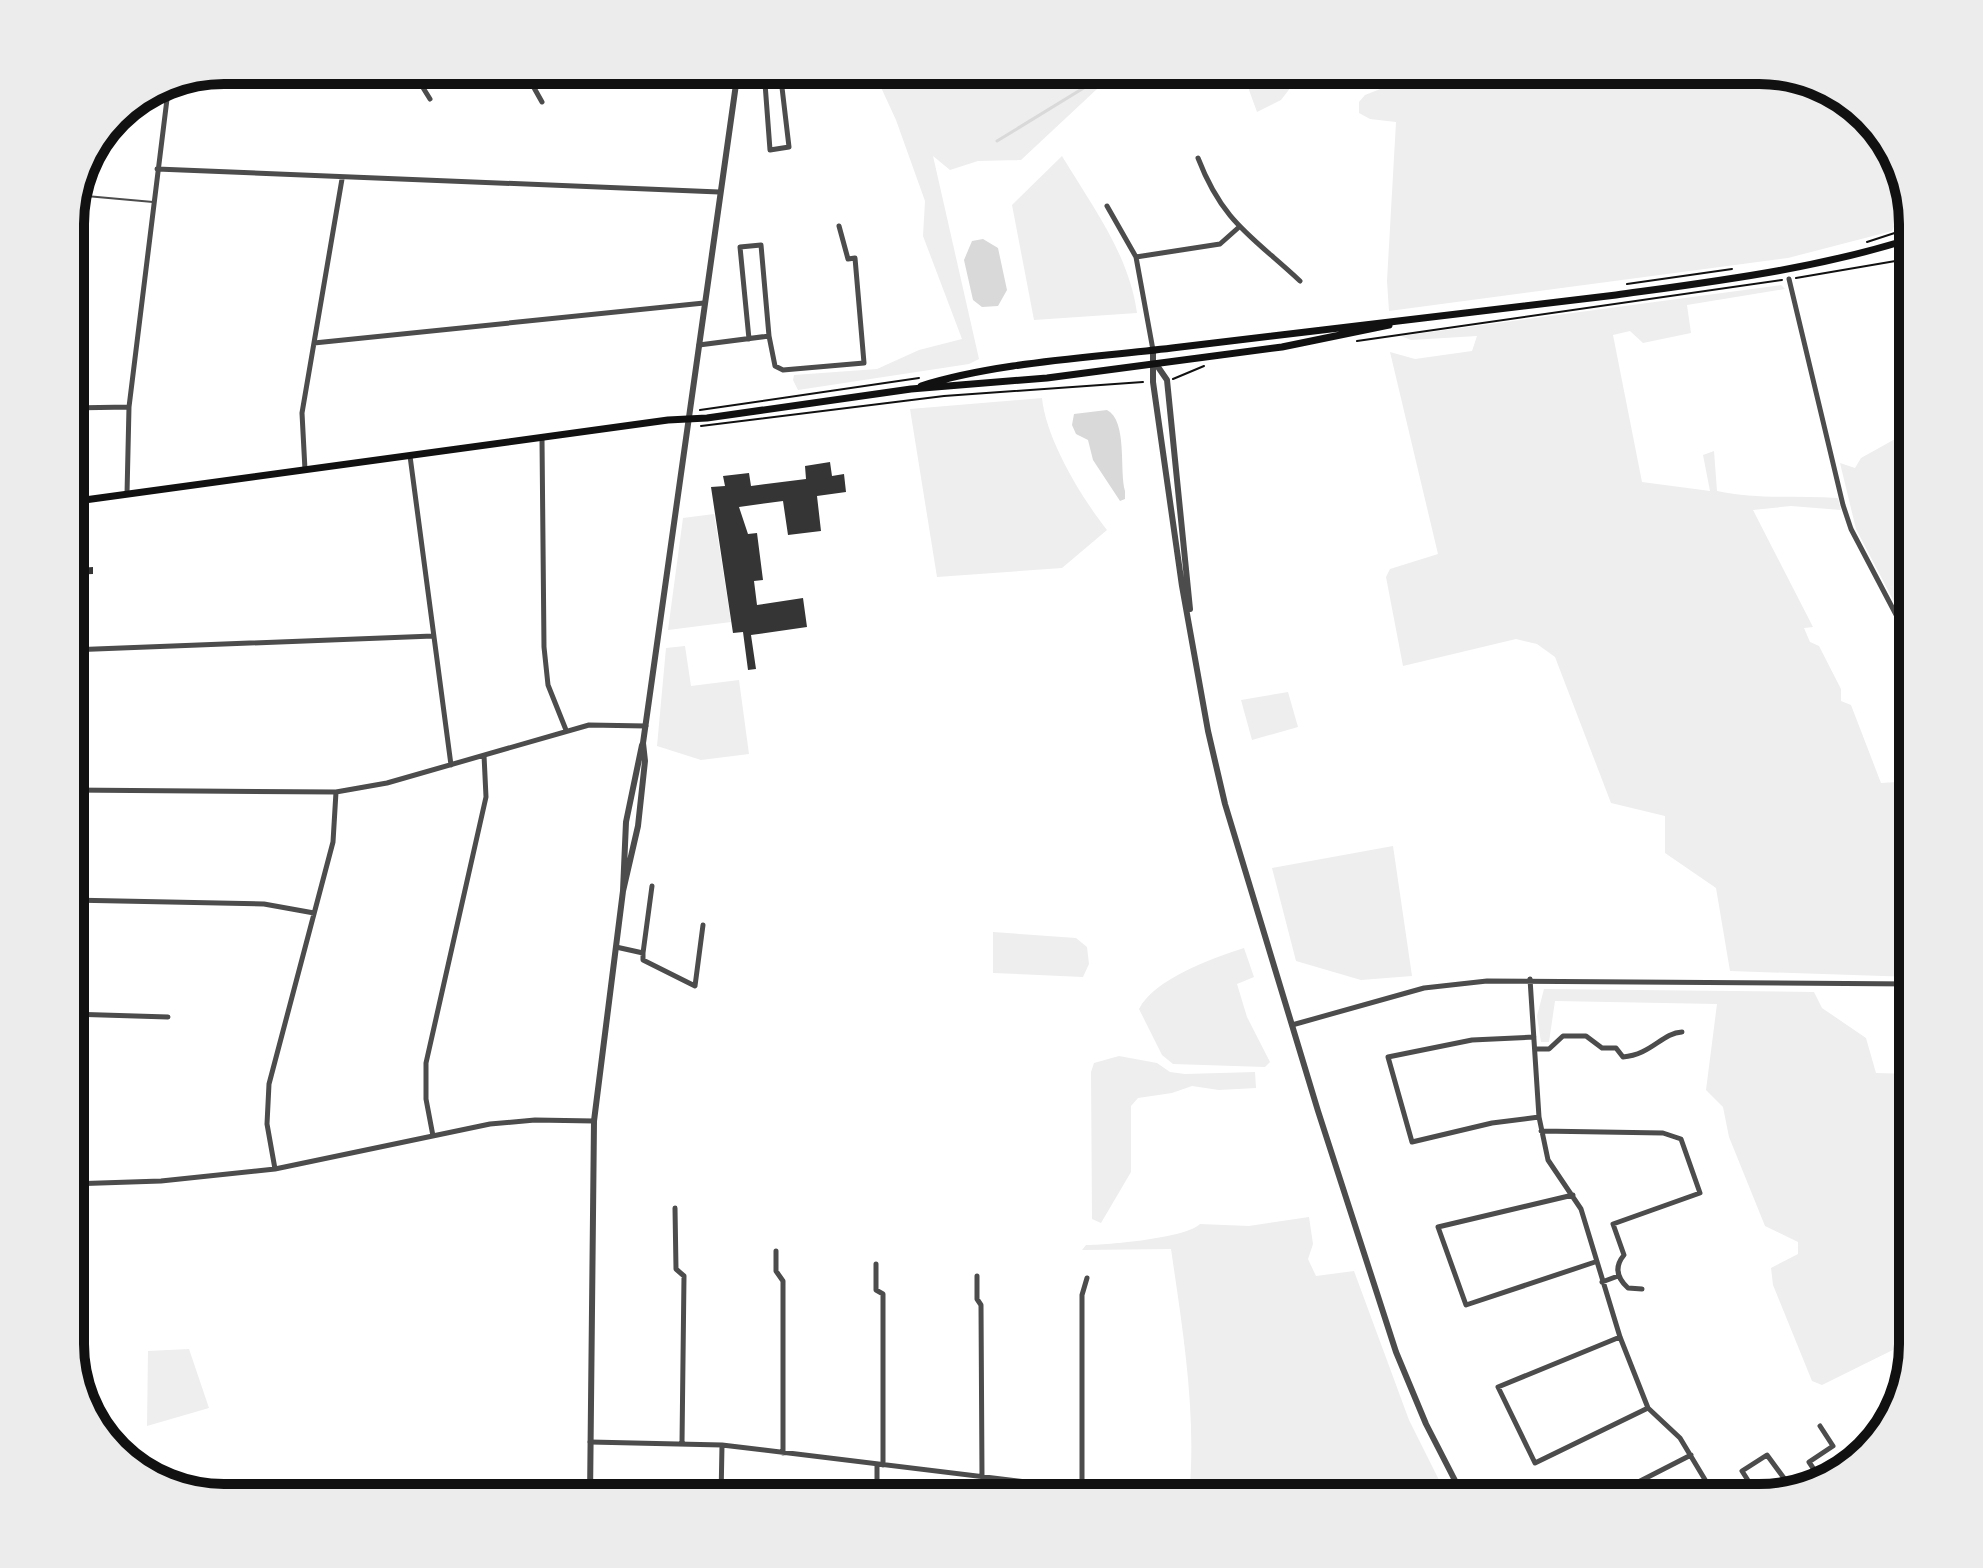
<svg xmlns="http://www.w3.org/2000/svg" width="1983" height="1568" font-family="Georgia,serif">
  <rect width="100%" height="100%" fill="#fff"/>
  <path fill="#eee" d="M 873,70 L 1126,70 L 1097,89 L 1021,160 L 978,161 L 950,170 L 933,156 L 979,359 L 969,364 L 798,390 L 793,380 L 794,375 L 877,369 L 919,350 L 962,339 L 923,236 L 925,201 L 896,120 Z
    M 1254,70 L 1304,70 L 1281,100 L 1257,112 L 1249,90 Z
    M 1399,70 L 1759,70 L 1860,108 L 1897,156 L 1907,198 L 1892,231 L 1788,258 L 1389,311 L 1387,281 L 1396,122 L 1370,119 L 1359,113 L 1359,102 L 1365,95 L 1398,82 Z
    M 1062,156 C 1092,206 1129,254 1137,313 L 1034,320 L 1012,205 Z
    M 1781,285 L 1785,289 L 1687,305 L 1691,333 L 1643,343 L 1630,331 L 1613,335 L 1642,482 L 1710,491 L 1703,455 L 1714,451 L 1717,491 C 1757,500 1797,495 1838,498 L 1841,510 L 1791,506 L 1753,510 L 1813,627 L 1804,628 L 1810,642 L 1819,646 L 1841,689 L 1841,701 L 1851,705 L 1881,783 L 1913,781 L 1913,977 L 1730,971 L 1716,888 L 1665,853 L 1665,816 L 1611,803 L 1555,657 L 1537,644 L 1516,639 L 1403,666 L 1386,577 L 1390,569 L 1438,554 L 1390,352 L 1415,359 L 1472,351 L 1477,336 L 1411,340 L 1401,336 Z
    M 1042,398 C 1046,439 1081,497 1107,530 L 1062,568 L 937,577 L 910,409 Z
    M 1913,429 L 1913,638 L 1856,529 L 1840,463 L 1855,468 L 1861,458 Z
    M 714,514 L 731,622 L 668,630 L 683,518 Z
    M 685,646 L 691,686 L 739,680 L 749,754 L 701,760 L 657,746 L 666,648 Z
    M 1288,692 L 1298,727 L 1252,740 L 1241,700 Z
    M 1393,846 L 1412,976 L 1361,980 L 1296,961 L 1272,868 Z
    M 993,932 L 1076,938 L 1087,947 L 1089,964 L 1083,977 L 993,973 Z
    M 1244,948 L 1254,977 L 1237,984 L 1247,1017 L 1270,1062 L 1265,1067 L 1173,1064 L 1162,1055 L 1139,1009 C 1154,979 1213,958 1244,948 Z
    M 1544,989 L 1814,992 L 1822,1008 L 1866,1038 L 1876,1073 L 1913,1074 L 1913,1340 L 1822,1385 L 1812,1381 L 1773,1285 L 1771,1268 L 1798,1254 L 1798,1242 L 1765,1226 L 1729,1137 L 1723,1107 L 1706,1090 L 1717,1004 L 1555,1001 L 1549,1042 L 1541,1042 L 1537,1016 Z
    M 1119,1056 L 1157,1063 L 1170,1072 L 1185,1074 L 1255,1072 L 1256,1088 L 1219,1090 L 1192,1086 L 1172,1093 L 1138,1098 L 1131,1106 L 1131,1172 L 1101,1223 L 1092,1219 L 1091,1072 L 1094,1063 Z
    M 1309,1217 L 1313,1244 L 1308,1259 L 1316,1276 L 1354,1271 L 1409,1420 L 1448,1498 L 1189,1498 C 1197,1414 1183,1332 1171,1249 L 1082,1250 L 1086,1245 C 1108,1245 1186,1238 1200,1224 L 1249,1226 Z
    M 189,1349 L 209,1408 L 147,1426 L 148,1351 Z"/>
  <path fill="#d9d9d9" d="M 983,239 L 998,248 L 1007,290 L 998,306 L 982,307 L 973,300 L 964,260 L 972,241 Z
    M 1107,410 C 1128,421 1119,471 1125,491 L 1125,499 L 1120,501 L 1093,460 L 1088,440 L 1076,434 L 1072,425 L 1074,414 Z"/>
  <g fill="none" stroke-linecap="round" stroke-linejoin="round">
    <path stroke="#d9d9d9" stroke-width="3" d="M 997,141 L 1113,70"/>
  </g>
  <path fill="#353535" d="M 830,462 L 832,476 L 844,474 L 846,492 L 817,496 L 821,531 L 788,535 L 783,501 L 739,507 L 748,534 L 757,533 L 763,580 L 754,581 L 757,605 L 803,598 L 807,627 L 751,635 L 756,669 L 748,670 L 743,632 L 733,633 L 711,487 L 725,486 L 723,476 L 749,473 L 751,486 L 806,479 L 805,466 Z
    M 70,549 L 79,549 L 79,568 L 93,567 L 93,574 L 70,575 Z"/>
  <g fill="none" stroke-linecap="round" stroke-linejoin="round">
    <path stroke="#111" stroke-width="2" d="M 1867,242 L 1913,227
      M 1796,278 L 1913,258
      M 1627,284 L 1732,269
      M 1357,341 L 1782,280
      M 1173,379 L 1204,366
      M 700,410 L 919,378
      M 701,426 L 944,396 L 1143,382"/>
    <path stroke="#4c4c4c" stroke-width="2" d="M 75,195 L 153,202"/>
    <path stroke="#4c4c4c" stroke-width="5" d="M 412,70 L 430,99
      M 524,70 L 542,102
      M 764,70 L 770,150 L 789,147 L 781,79 L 765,81
      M 158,95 L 167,95
      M 1198,158 C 1223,223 1252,236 1300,281
      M 157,169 L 719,192
      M 1107,206 L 1136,257 L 1153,350
      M 1136,257 L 1220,244 L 1238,228
      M 1789,279 L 1843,505 L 1851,529 L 1913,647
      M 749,339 L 740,247 L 761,245 L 769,336
      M 314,343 L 704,303
      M 699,345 L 769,336 L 775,366 L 783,370 L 864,363 L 855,258 L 848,259 L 839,226
      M 70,408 L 129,407
      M 542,439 L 544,647 L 548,685 L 566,730
      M 410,456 L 451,765
      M 305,470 L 302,413 L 342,179
      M 127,494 L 129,407 L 168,91
      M 70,650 L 433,636
      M 70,790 L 336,792 L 387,783 L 589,725 L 646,726
      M 70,900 L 264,904 L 314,913
      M 616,947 L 643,953 L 643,960 L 695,986 L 703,925
      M 643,953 L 652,886
      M 1530,979 L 1539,1117 L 1548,1160 L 1581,1209 L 1620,1337 L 1648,1408 L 1680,1438 L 1716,1498
      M 70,1014 L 168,1017
      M 1292,1025 L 1424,988 L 1487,981 L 1913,984
      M 1534,1037 L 1472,1040 L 1388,1057 L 1412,1142 L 1492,1123 L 1539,1117
      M 1535,1049 L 1549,1049 L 1563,1036 L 1586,1036 L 1602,1048 L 1616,1048 L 1623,1057 C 1651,1055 1662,1033 1682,1032
      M 1541,1131 L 1663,1133 L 1681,1139 L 1700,1193 L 1613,1224 L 1624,1255 C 1614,1267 1617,1278 1628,1288 L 1642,1289
      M 433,1136 L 426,1099 L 426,1063 L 486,797 L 484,755
      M 275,1169 L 267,1124 L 269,1084 L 333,842 L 336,792
      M 70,1184 L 161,1181 L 275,1169 L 490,1124 L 535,1120 L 594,1121
      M 1573,1195 L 1438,1227 L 1466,1305 L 1595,1262
      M 675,1208 L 676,1269 L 684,1276 L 682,1443
      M 776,1251 L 776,1271 L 783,1281 L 783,1453
      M 876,1264 L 876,1290 L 883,1294 L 883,1465
      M 977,1276 L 977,1299 L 981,1305 L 982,1477
      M 1602,1282 L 1618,1276
      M 1620,1337 L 1498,1387 L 1535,1463 L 1648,1408
      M 1820,1426 L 1833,1446 L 1809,1462 L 1823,1483
      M 590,1442 L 722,1445 L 1134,1495
      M 1082,1489 L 1082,1295 L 1087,1278
      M 1756,1493 L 1742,1471 L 1767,1455 L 1792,1489 L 1816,1473
      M 721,1498 L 722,1445
      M 877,1498 L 877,1464
      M 1033,1498 L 1033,1483
      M 1607,1498 L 1691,1455"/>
    <path stroke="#4c4c4c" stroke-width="6" d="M 1153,350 L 1153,382 L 1182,586 L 1208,731 L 1225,804 L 1318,1111 L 1396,1352 L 1426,1424 L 1464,1498
      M 1156,364 L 1167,380 L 1190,609
      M 623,891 L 626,822 L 642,745
      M 590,1498 L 594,1121 L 623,891 L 638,826 L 645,761 L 643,743 L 738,70"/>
    <path stroke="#111" stroke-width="7" d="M 921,386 C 998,362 1091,358 1172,348 C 1320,329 1468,314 1616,295 C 1717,281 1816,269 1913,238
      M 70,502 L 668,420 L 707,418 L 911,389 L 1047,378 L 1282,347 L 1389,325"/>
  </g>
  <path d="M0 0H1983V1568H0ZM224 84H1759A140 140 0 0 1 1899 224V1344A140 140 0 0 1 1759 1484H224A140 140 0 0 1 84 1344V224A140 140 0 0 1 224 84Z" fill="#ececec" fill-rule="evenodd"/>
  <path fill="none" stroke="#111" stroke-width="10" d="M224 84H1759A140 140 0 0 1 1899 224V1344A140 140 0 0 1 1759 1484H224A140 140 0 0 1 84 1344V224A140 140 0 0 1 224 84Z"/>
</svg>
